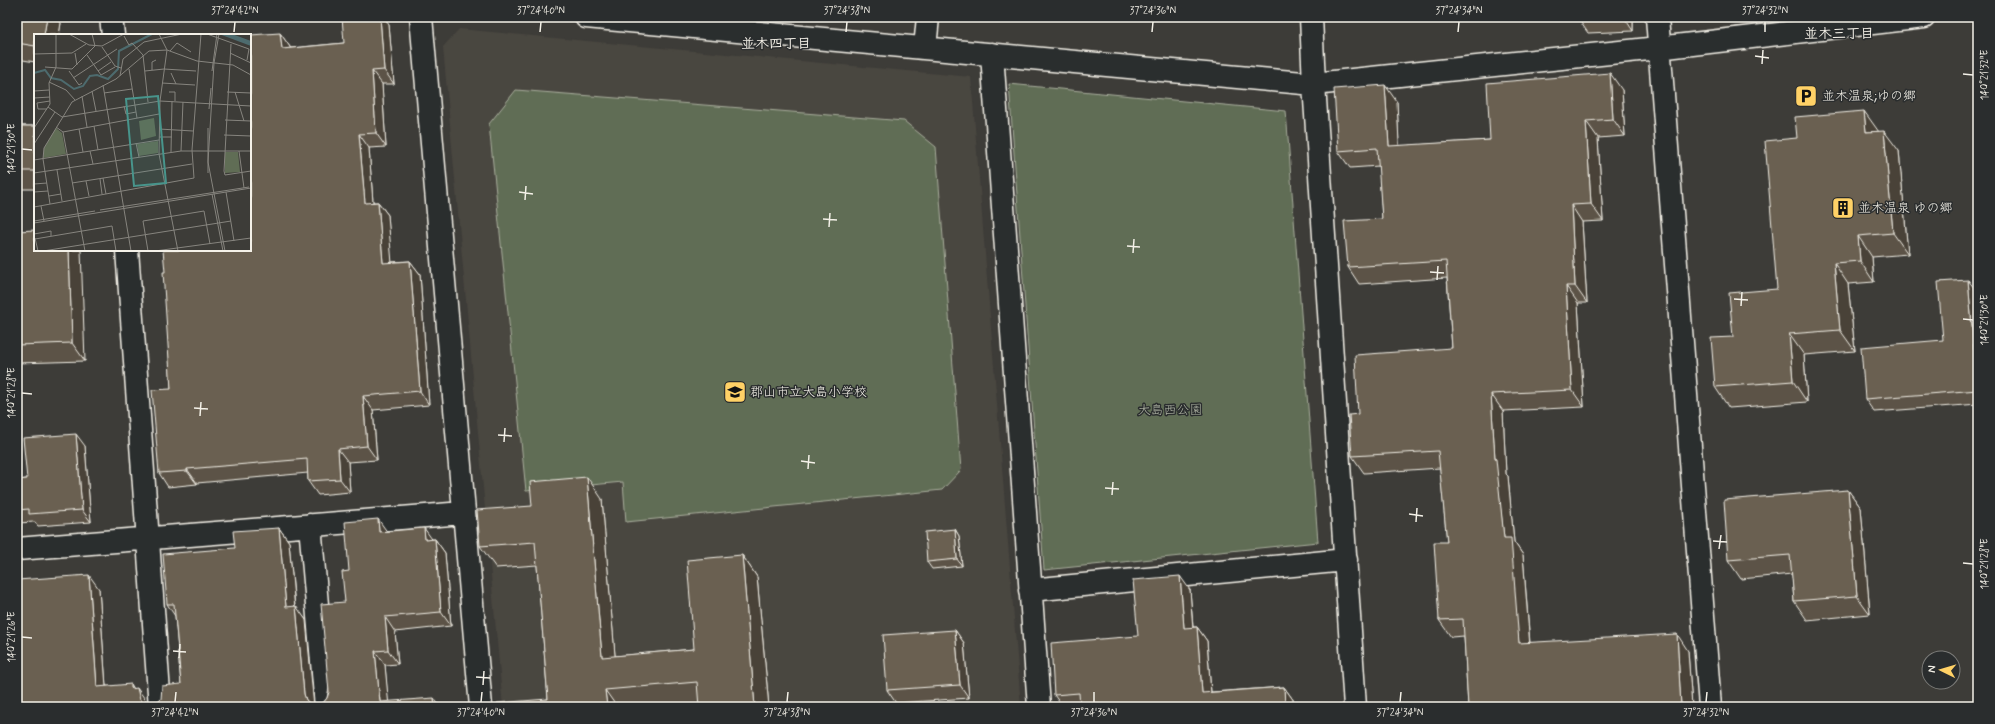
<svg xmlns="http://www.w3.org/2000/svg" width="1995" height="724" font-family="Mynerve,'Klee One',sans-serif">
  <rect width="100%" height="100%" fill="#3d3c38"/>
  <filter id="ink" filterUnits="userSpaceOnUse"><feTurbulence type="fractalNoise" baseFrequency=".025" numOctaves="2"/><feDisplacementMap in="SourceGraphic" scale="8" xChannelSelector="R" yChannelSelector="G"/><feConvolveMatrix kernelMatrix="1 2 1 2 8 2 1 2 1" color-interpolation-filters="sRGB"/></filter>
  <g filter="url(#ink)">
    <path fill="#4a4740" d="M 459,29 L 971,77 L 1021,707 L 503,707 L 443,47 Z"/>
    <path fill="#606d55" stroke="#aaaf9e" d="M 1009,84 L 1286,111 L 1318,542 L 1044,570 Z
      M 516,90 L 904,121 L 936,147 L 961,470 L 942,490 L 626,522 L 623,482 L 526,491 L 489,124 Z"/>
    <g fill="none" stroke-linecap="round" stroke-linejoin="round">
      <g stroke="#f4f1e8" stroke-width="25">
        <path id="minor" d="M 111,17 L 113,35
          M 421,17 L 481,707
          M 586,17 L 1314,84 L 1658,48 L 1924,17
          M 1311,17 L 1314,84 L 1355,707
          M 1657,17 L 1710,707
          M 925,48 L 928,17
          M 992,54 L 1039,707
          M 127,250 L 160,707
          M 310,525 L 326,707
          M 17,549 L 463,513
          M 1030,590 L 1346,560"/>
      </g>
      <use href="#minor" stroke="#2a2d2e" stroke-width="22"/>
    </g>
    <path fill="#5b5346" stroke="#f4f1e8" d="M 17,17 L 61,23 L 59,35 L 35,35 L 35,62 L 17,59 Z
      M 1577,17 L 1633,17 L 1633,31 L 1588,33 Z
      M 389,25 L 394,84 L 382,84 L 386,147 L 369,148 L 373,202 L 378,202 L 388,215 L 391,262 L 410,261 L 420,274 L 429,405 L 373,410 L 377,460 L 348,462 L 350,492 L 318,495 L 308,481 L 308,473 L 197,483 L 197,484 L 168,487 L 159,473 L 171,389 L 165,272 L 250,250 L 280,33 L 290,47 L 290,48 L 344,43 Z
      M 1622,90 L 1625,136 L 1598,138 L 1603,221 L 1582,222 L 1587,303 L 1578,303 L 1584,407 L 1503,411 L 1506,474 L 1508,476 L 1514,542 L 1523,555 L 1530,643 L 1688,651 L 1692,707 L 1468,707 L 1464,636 L 1451,637 L 1439,620 L 1447,542 L 1440,468 L 1364,473 L 1352,456 L 1358,414 L 1452,348 L 1447,278 L 1359,284 L 1348,267 L 1382,219 L 1379,166 L 1350,168 L 1338,151 L 1397,102 L 1399,146 L 1490,140 Z
      M 17,126 L 35,126 L 35,189 L 17,189 Z
      M 1878,131 L 1899,151 L 1908,254 L 1872,257 L 1874,282 L 1848,284 L 1855,351 L 1804,355 L 1807,402 L 1729,408 L 1715,387 Z
      M 17,231 L 85,361 L 17,363 Z
      M 1978,293 L 1978,404 L 1874,412 L 1865,399 L 1943,340 Z
      M 85,446 L 91,522 L 38,526 L 35,522 L 17,523 L 17,480 L 27,479 Z
      M 1848,490 L 1861,508 L 1870,614 L 1807,620 L 1794,601 L 1792,574 L 1741,579 L 1728,560 Z
      M 602,499 L 615,656 L 694,649 L 742,555 L 757,577 L 769,707 L 699,707 L 699,705 L 680,707 L 497,707 L 548,699 L 537,565 L 496,568 L 480,546 L 532,506 Z
      M 279,528 L 289,542 L 295,606 L 306,620 L 313,704 L 318,705 L 323,703 L 327,698 L 345,602 L 349,571 L 387,531 L 432,539 L 435,539 L 445,553 L 451,626 L 395,632 L 398,664 L 385,665 L 388,702 L 440,707 L 17,707 L 99,589 L 106,686 L 134,689 L 147,702 L 148,705 L 151,705 L 157,703 L 181,684 L 175,616 L 167,604 L 235,548 Z
      M 955,529 L 959,536 L 962,566 L 932,569 L 927,562 Z
      M 1190,590 L 1193,627 L 1197,627 L 1207,641 L 1211,692 L 1284,687 L 1294,701 L 1294,707 L 1063,707 L 1054,695 L 1138,636 Z
      M 955,630 L 964,643 L 969,698 L 896,703 L 887,690 Z"/>
    <path fill="#4a4339" stroke="#f4f1e8" d="M 47,17 L 57,17 L 61,23 L 59,35 L 44,35 Z
      M 380,17 L 384,17 L 389,25 L 394,84 L 384,70 Z
      M 1624,17 L 1633,17 L 1633,31 Z
      M 280,33 L 290,47 L 291,62 L 282,49 Z
      M 372,71 L 382,84 L 386,147 L 376,133 Z
      M 1610,73 L 1622,90 L 1625,136 L 1613,119 Z
      M 1385,85 L 1397,102 L 1400,163 L 1389,146 Z
      M 1864,111 L 1879,132 L 1866,132 Z
      M 1586,121 L 1598,138 L 1603,221 L 1591,204 Z
      M 1884,131 L 1899,151 L 1908,254 L 1893,233 Z
      M 359,134 L 369,148 L 374,216 L 365,203 Z
      M 378,202 L 388,215 L 393,276 L 383,263 Z
      M 1571,205 L 1582,222 L 1587,303 L 1575,286 Z
      M 1858,236 L 1872,257 L 1874,282 L 1860,261 Z
      M 69,250 L 81,250 L 85,361 L 72,343 Z
      M 410,261 L 420,274 L 429,405 L 420,391 Z
      M 1834,263 L 1848,284 L 1855,351 L 1840,330 Z
      M 1968,280 L 1978,293 L 1978,355 L 1974,350 Z
      M 1566,286 L 1578,303 L 1584,407 L 1572,390 Z
      M 1789,334 L 1804,355 L 1807,402 L 1793,381 Z
      M 1491,394 L 1503,411 L 1506,474 L 1508,476 L 1514,542 L 1523,555 L 1531,660 L 1519,643 L 1504,538 L 1495,459 Z
      M 363,396 L 373,410 L 377,460 L 367,446 Z
      M 76,434 L 85,446 L 91,522 L 82,510 Z
      M 338,449 L 348,462 L 350,492 L 340,479 Z
      M 187,469 L 197,483 L 197,484 L 187,471 Z
      M 587,477 L 602,499 L 617,679 L 602,657 Z
      M 1848,490 L 1861,508 L 1870,614 L 1857,596 Z
      M 378,519 L 388,533 L 379,532 Z
      M 279,528 L 289,542 L 296,621 L 286,607 Z
      M 424,528 L 434,542 L 425,540 Z
      M 955,529 L 959,536 L 962,566 L 957,559 Z
      M 435,539 L 445,553 L 451,626 L 441,612 Z
      M 742,555 L 757,577 L 769,707 L 755,707 Z
      M 89,575 L 99,589 L 107,701 L 97,687 Z
      M 1180,576 L 1190,590 L 1194,642 L 1184,628 Z
      M 296,606 L 306,620 L 314,707 L 306,700 L 304,694 Z
      M 385,617 L 395,632 L 398,664 L 388,650 Z
      M 1197,627 L 1207,641 L 1212,707 L 1202,693 Z
      M 955,630 L 964,643 L 969,698 L 960,685 Z
      M 1677,634 L 1688,651 L 1692,707 L 1681,707 Z
      M 375,651 L 385,665 L 389,707 L 380,702 Z
      M 131,684 L 139,697 L 137,688 L 147,702 L 148,707 L 145,707 L 131,689 Z
      M 1284,687 L 1294,701 L 1294,707 L 1285,707 Z
      M 605,690 L 617,707 L 607,707 Z
      M 434,698 L 440,707 L 435,707 Z"/>
    <path fill="#6a6051" stroke="#f4f1e8" d="M 17,17 L 47,17 L 44,35 L 35,35 L 35,46 L 17,43 Z
      M 342,17 L 380,17 L 384,70 L 372,71 L 376,133 L 359,134 L 365,203 L 378,202 L 383,263 L 410,261 L 420,391 L 363,396 L 367,446 L 338,449 L 340,479 L 308,481 L 307,459 L 187,469 L 187,471 L 159,473 L 152,390 L 171,389 L 163,272 L 165,272 L 163,250 L 250,250 L 250,35 L 280,33 L 282,49 L 344,43 Z
      M 1610,73 L 1613,119 L 1586,121 L 1591,204 L 1571,205 L 1575,286 L 1566,286 L 1572,390 L 1491,394 L 1495,459 L 1496,459 L 1504,538 L 1511,538 L 1519,643 L 1677,634 L 1681,707 L 1468,707 L 1463,619 L 1439,620 L 1434,542 L 1447,542 L 1438,451 L 1352,456 L 1349,415 L 1358,414 L 1355,355 L 1452,348 L 1446,261 L 1348,267 L 1344,221 L 1382,219 L 1377,148 L 1338,151 L 1334,89 L 1385,85 L 1389,146 L 1490,140 L 1487,83 Z
      M 1864,111 L 1866,132 L 1884,131 L 1893,233 L 1858,236 L 1860,261 L 1834,263 L 1840,330 L 1789,334 L 1793,381 L 1715,387 L 1711,338 L 1733,337 L 1729,293 L 1777,289 L 1765,141 L 1797,138 L 1795,117 Z
      M 17,126 L 35,126 L 35,171 L 17,171 Z
      M 35,230 L 35,250 L 69,250 L 72,343 L 17,345 L 17,231 Z
      M 1968,280 L 1974,350 L 1978,349 L 1978,390 L 1865,399 L 1861,347 L 1943,340 L 1938,282 Z
      M 76,434 L 82,510 L 29,514 L 29,509 L 17,510 L 17,480 L 27,479 L 23,438 Z
      M 587,477 L 602,657 L 694,649 L 687,560 L 742,555 L 755,707 L 699,707 L 697,682 L 605,690 L 607,707 L 497,707 L 497,703 L 548,699 L 535,542 L 480,546 L 477,510 L 532,506 L 530,482 Z
      M 1848,490 L 1857,596 L 1794,601 L 1790,555 L 1728,560 L 1724,500 Z
      M 378,519 L 379,532 L 424,528 L 425,540 L 435,539 L 441,612 L 385,617 L 388,650 L 375,651 L 380,702 L 434,698 L 435,707 L 17,707 L 17,580 L 89,575 L 97,687 L 131,684 L 131,689 L 137,688 L 140,700 L 145,704 L 151,705 L 157,703 L 161,699 L 162,686 L 181,684 L 174,604 L 167,604 L 163,554 L 235,548 L 233,531 L 279,528 L 286,607 L 296,606 L 304,694 L 306,700 L 310,704 L 318,705 L 323,703 L 327,698 L 329,692 L 321,604 L 345,602 L 342,572 L 349,571 L 345,522 Z
      M 955,529 L 957,559 L 927,562 L 925,532 Z
      M 1180,576 L 1184,628 L 1197,627 L 1202,693 L 1284,687 L 1285,707 L 1080,707 L 1079,693 L 1054,695 L 1051,643 L 1138,636 L 1133,580 Z
      M 955,630 L 960,685 L 887,690 L 883,635 Z"/>
  </g>
  <path fill="none" stroke="#f4f1e8" stroke-width="1.5" d="M 234,32 L 235,22M 540,32 L 541,22M 846,32 L 847,22M 1152,32 L 1153,22M 1458,32 L 1459,22M 1765,32 L 1765,22M 1755,56 L 1769,58M 1762,64 L 1763,50M 1963,74 L 1973,75M 22,149 L 32,150M 519,192 L 533,194M 525,200 L 526,186M 823,219 L 837,220M 829,227 L 830,213M 1127,246 L 1140,247M 1133,253 L 1134,239M 1430,272 L 1444,273M 1437,280 L 1438,266M 1734,299 L 1748,300M 1741,306 L 1742,292M 1963,319 L 1973,320M 22,393 L 32,394M 194,408 L 208,409M 200,416 L 201,402M 498,435 L 512,436M 504,442 L 505,428M 801,461 L 815,463M 808,469 L 809,455M 1105,488 L 1119,489M 1112,495 L 1113,482M 1409,514 L 1423,516M 1416,522 L 1417,508M 1713,541 L 1727,542M 1719,549 L 1721,535M 1963,563 L 1973,564M 22,637 L 32,638M 173,651 L 186,652M 179,658 L 180,644M 476,677 L 490,678M 483,685 L 484,671M 175,702 L 176,692M 481,702 L 482,692M 787,702 L 788,692M 1094,702 L 1094,692M 1400,702 L 1401,692M 1706,702 L 1707,692"/>
  <defs>
    <g id="parking-square" transform="scale(1.15)"><rect x="-9" y="-9" width="18" height="18" rx="4" fill="#ffd166" stroke="#2a2d2e"/><path d="M-3.5-5.5H1a3.5 3.5 0 0 1 0 7H-1V5.5H-3.5ZM-1-3.4V-.6H.8a1.4 1.4 0 0 0 0-2.8Z" fill="#111"/></g>
    <g id="building-square" transform="scale(1.15)"><rect x="-9" y="-9" width="18" height="18" rx="4" fill="#ffd166" stroke="#2a2d2e"/><path d="M-4-6H4V6H1V3H-1V6H-4ZM-2.5-4.3h1.7v1.8h-1.7ZM.8-4.3h1.7v1.8H.8ZM-2.5-1h1.7V.8h-1.7ZM.8-1h1.7V.8H.8Z" fill="#111"/></g>
    <g id="school-square" transform="scale(1.15)"><rect x="-9" y="-9" width="18" height="18" rx="4" fill="#ffd166" stroke="#2a2d2e"/><path d="M0-5L7-2L0 1L-7-2ZM-4 1L0 2.5L4 1V4Q0 6-4 4Z" fill="#111"/></g>
  </defs>
  <g fill-rule="evenodd">
    <use href="#parking-square" x="1806" y="96"/>
    <use href="#building-square" x="1843" y="208"/>
    <use href="#school-square" x="735" y="392"/>
  </g>
  <g text-anchor="middle" dominant-baseline="central" stroke-width="3" stroke-linejoin="round" paint-order="stroke">
    <g font-size="13" fill="#f4f1e8" stroke="#2a2d2e" text-anchor="start">
      <text x="1822" y="96">並木温泉;ゆの郷</text>
      <text x="1858" y="208">並木温泉 ゆの郷</text>
      <text x="750" y="392">郡山市立大島小学校</text>
    </g>
    <g font-size="13" fill="#b1b6a6" stroke="#2a2d2e">
      <text x="1170" y="410">大島西公園</text>
    </g>
    <g font-size="14" font-weight="bold" fill="#f4f1e8" stroke="#2a2d2e">
      <text x="1839" y="34">並木三丁目</text>
      <text x="776" y="44">並木四丁目</text>
    </g>
  </g>
  <g transform="translate(34 34)">
    <rect width="217" height="217" fill="#3d3c38"/>
    <path d="M 120,84 L 122,102 L 107,106 L 105,87 ZM 22,94 L 28,99 L 32,120 L 9,124 L 10,114 ZM 124,107 L 124,119 L 105,122 L 103,110 ZM 191,118 L 204,118 L 206,138 L 191,139 Z" fill="#606d55"/>
    <path d="M 185,0 L 198,0 L 217,7 L 217,12 Z" fill="#4d6b6e"/>
    <path fill="none" stroke="#4d6b6e" stroke-width="2" d="M 0,39 L 11,36 L 17,44 L 27,46 L 40,55 L 49,52 L 56,42 L 63,41 L 74,45 L 84,35 L 85,17 L 118,0"/>
    <path fill="none" stroke="#86847e" stroke-width="1" d="M 35,0 L 55,11 L 68,12 L 90,0M 125,0 L 133,16 L 163,27 L 199,31 L 217,41M 173,0 L 215,15 L 213,26M 185,0 L 180,29 L 174,128 L 191,217M 90,2 L 95,11 L 98,9 L 109,21 L 114,68M 197,10 L 190,137 L 191,141 L 217,137M 68,13 L 81,32 L 87,34M 136,17 L 143,9 L 157,18M 41,19 L 43,31M 196,19 L 217,29M 0,20 L 38,19 L 52,10M 53,21 L 67,41 L 81,33M 11,33 L 38,35 L 61,12 L 58,0M 95,35 L 103,84M 118,36 L 118,28 L 122,26M 35,37 L 45,51 L 48,49M 64,37 L 77,28M 111,37 L 130,35 L 162,37M 178,37 L 183,0M 137,39 L 142,50M 86,42 L 89,25 L 110,8 L 148,0M 39,44 L 83,15M 15,48 L 32,56 L 41,66M 128,49 L 161,51M 69,51 L 97,217M 0,57 L 15,56M 58,57 L 62,77M 135,58 L 141,58 L 141,67M 193,58 L 217,59M 201,58 L 210,87M 70,59 L 98,55M 48,62 L 53,93M 0,64 L 16,63M 90,72 L 92,80 L 102,78M 14,73 L 28,83 L 126,67 L 217,72M 13,75 L 4,75 L 3,69 L 16,67M 175,75 L 177,54M 191,86 L 217,87M 60,92 L 64,116M 22,93 L 29,98 L 51,217M 0,94 L 16,70 L 15,49 L 22,33 L 22,0M 45,95 L 49,118M 125,95 L 159,97M 29,98 L 125,80M 190,101 L 217,102M 125,103 L 138,103M 102,109 L 105,123M 0,110 L 21,78M 56,117 L 59,130M 147,117 L 149,68M 205,117 L 210,154M 137,118 L 138,67M 0,126 L 125,106M 23,136 L 28,167M 0,139 L 147,117 L 217,117M 174,139 L 174,94M 69,144 L 72,160M 66,145 L 68,160M 52,147 L 55,162M 38,149 L 158,130M 0,150 L 13,149M 0,158 L 14,157M 192,158 L 200,207M 178,160 L 189,217M 15,162 L 27,160M 16,170 L 9,125 L 10,114 L 38,68 L 82,45 L 115,17 L 133,16 L 126,67 L 125,120 L 144,217M 7,172 L 10,187M 0,173 L 160,144 L 158,116 L 167,0M 66,176 L 215,153M 0,187 L 61,177M 0,189 L 217,154M 0,200 L 17,197 L 17,202M 1,204 L 4,217M 1,205 L 78,192 L 82,217M 9,217 L 197,187M 114,217 L 109,187 L 170,177 L 176,210M 121,217 L 217,204"/>
    <path fill="#48958c" fill-opacity="0.15" stroke="#48958c" stroke-width="2" d="M 124,62 L 132,149 L 100,152 L 92,65 Z"/>
    <rect width="217" height="217" fill="none" stroke="#f4f1e8" stroke-width="2"/>
  </g>
  <rect width="1995" height="724" fill="none" stroke="#2a2d2e" stroke-width="44"/>
  <g transform="translate(1941 670) rotate(275)"><circle r="19" fill="#2a2d2e" stroke="#7b7b78"/>
  <path d="M0-3L7 15L0 10L-7 15Z" fill="#ffd166"/>
  <text y="-6" font-size="11" font-weight="bold" text-anchor="middle" fill="#f4f1e8">N</text>
  </g>
  <rect x="22" y="22" width="1951" height="680" fill="none" stroke="#f4f1e8" stroke-width="1.5"/>
  <g font-size="10" text-anchor="middle" fill="#f4f1e8">
    <text x="235" y="14">37°24'42"N</text>
    <text x="541" y="14">37°24'40"N</text>
    <text x="847" y="14">37°24'38"N</text>
    <text x="1153" y="14">37°24'36"N</text>
    <text x="1459" y="14">37°24'34"N</text>
    <text x="1765" y="14">37°24'32"N</text>
    <text transform="translate(1984 75) rotate(-90)" y="4">140°21'32"E</text>
    <text transform="translate(11 149) rotate(-90)" y="4">140°21'30"E</text>
    <text transform="translate(1984 320) rotate(-90)" y="4">140°21'30"E</text>
    <text transform="translate(11 393) rotate(-90)" y="4">140°21'28"E</text>
    <text transform="translate(1984 564) rotate(-90)" y="4">140°21'28"E</text>
    <text transform="translate(11 637) rotate(-90)" y="4">140°21'26"E</text>
    <text x="175" y="716">37°24'42"N</text>
    <text x="481" y="716">37°24'40"N</text>
    <text x="787" y="716">37°24'38"N</text>
    <text x="1094" y="716">37°24'36"N</text>
    <text x="1400" y="716">37°24'34"N</text>
    <text x="1706" y="716">37°24'32"N</text>
  </g>
</svg>
